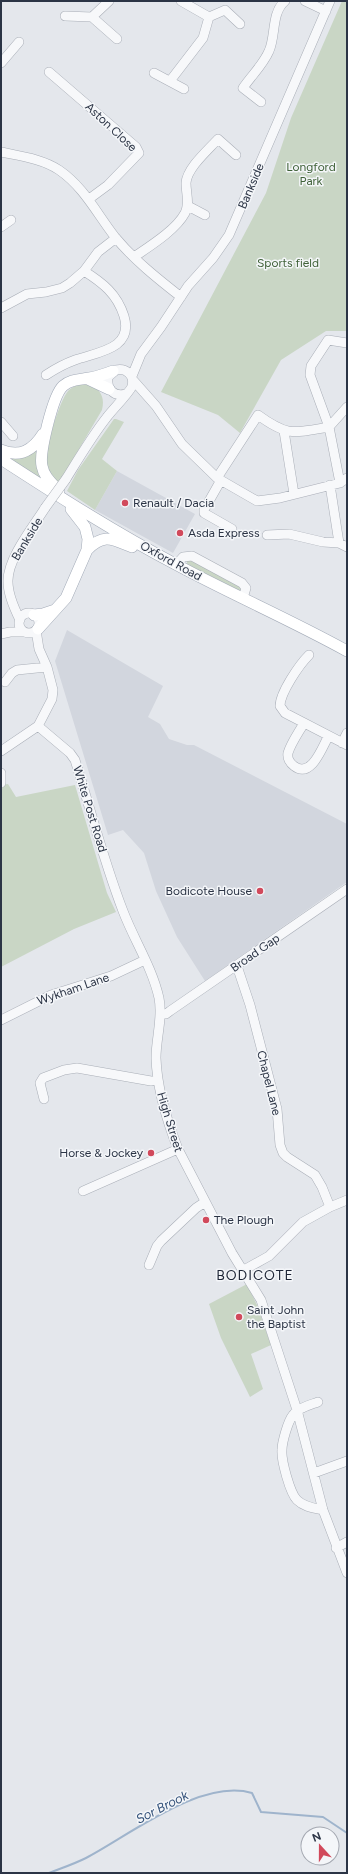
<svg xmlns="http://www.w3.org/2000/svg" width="348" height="1874" font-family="Figtree,sans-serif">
  <rect width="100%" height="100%" fill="#e4e7ec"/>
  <path fill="#d2d6de" d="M 117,471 L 195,514 L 173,553 L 95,510 Z
    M 67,630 L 163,686 L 148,717 L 160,724 L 169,739 L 187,745 L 194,745 L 347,824 L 347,882 L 205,981 L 177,937 L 156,891 L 144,853 L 123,830 L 108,835 L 55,661 Z"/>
  <path fill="#c9d6c5" d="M 342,1 L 347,1 L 347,331 L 326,331 L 281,360 L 240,433 L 218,415 L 161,392 L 266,193 L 291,118 Z
    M 90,383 C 101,391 105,397 102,410 L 59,483 C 53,479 44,469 44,461 C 45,449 60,400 68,391 C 74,385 82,384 90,383 Z
    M 114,419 L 116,419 L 124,422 L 102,459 L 117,471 L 95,510 L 67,491 L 78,470 Z
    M 37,449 L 51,485 L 3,454 Z
    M 187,559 L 242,585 L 241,592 L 187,564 Z
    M 8,784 L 16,797 L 75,785 L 107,893 L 116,912 L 74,929 L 1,967 L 1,785 Z
    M 247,1284 L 257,1305 L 271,1345 L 251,1354 L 263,1389 L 250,1397 L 221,1338 L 209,1304 Z"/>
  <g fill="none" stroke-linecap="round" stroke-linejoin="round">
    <path stroke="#9fb4cc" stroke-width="2" d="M 49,1873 C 62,1868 74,1864 86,1858 C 130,1835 201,1778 252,1793 L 261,1812 L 323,1817 L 347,1833"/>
    <g stroke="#a9aeb7" stroke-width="10">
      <path id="minor" d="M 181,1 L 209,17
        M 305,1 L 326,11
        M 65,16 L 92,17 L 117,39
        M 92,17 L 109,1
        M 1,63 L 19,42
        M 49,72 L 136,147 L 139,153 L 108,185 L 89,199
        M 154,73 L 184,89
        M 170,81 L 203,38 L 209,17 L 225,10 L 240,24
        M 261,102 L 243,88 C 251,76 263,65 269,51 C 276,36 271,13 285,1
        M 1,152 C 20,156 43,159 59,170 C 84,187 97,214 115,237 C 134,260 158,279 181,297
        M 188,206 L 205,215
        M 1,227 L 11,220
        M 134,257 C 150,246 176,230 185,213 C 190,204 186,193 186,183 C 187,168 208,150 218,139 L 236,155
        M 1,308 L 27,294 L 46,292 L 62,288 L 70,283 L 84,271 L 98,252 L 116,238
        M 347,343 L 328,340 L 311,366 L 310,375 L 329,427 L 347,407
        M 46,375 C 55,369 64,364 75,360 C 98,352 134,349 124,316 C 117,294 103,283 84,271
        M 132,376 L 141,354 L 161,327 L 188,286 L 213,258 L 229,235 L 330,1
        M 133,380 L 156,406 L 182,444 L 217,478 L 257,501 L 280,498 L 340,483 L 347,478
        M 1,422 L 13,436
        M 284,431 L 294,494
        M 217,478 L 258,415 C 288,437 294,433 329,427 L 340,483
        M 66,479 C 79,458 92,436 107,417 C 112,410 131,391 132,386 C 135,375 126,368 116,370 L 108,377 C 106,389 114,397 125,394
        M 221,480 L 204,510 L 204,513 L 232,529
        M 330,485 L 339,543
        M 267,535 L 289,534 L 323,542 L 339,543 L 347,547
        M 176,565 L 183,557 L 192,556 L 242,583 L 246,588 L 243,598
        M19 623a10 10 0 1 1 20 0a10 10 0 1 1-20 0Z
        M 20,620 C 14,608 8,595 8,582 C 7,559 33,527 45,508
        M 1,634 L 10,632 L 24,632
        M 309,655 C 299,665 280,693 280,706 L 285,713 L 347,745
        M 5,682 L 12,673 L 17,670 L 47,667
        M 304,723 C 299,732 291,743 288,753 C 287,758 290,763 294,766 C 311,779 322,748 328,737
        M 38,726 L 70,753 L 75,760 C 91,811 104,862 123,911 C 134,940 152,967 159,998 C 163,1018 156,1038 156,1058 C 157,1089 167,1121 178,1149 L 232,1253 L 261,1300 L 297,1410 L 323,1510 L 347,1573
        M 342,743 L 347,733
        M 1,751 L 38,726 L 52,699 L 53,690 L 47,667 L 39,649 L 36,630
        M 1,773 L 1,783
        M 237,966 L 250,1005 L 277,1109 L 280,1145 L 283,1153 L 287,1157 L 315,1175 L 322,1187 L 330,1207
        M 161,1014 L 166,1014 L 170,1011 L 347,889
        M 1,1020 L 51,995 L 111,976 L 145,960
        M 44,1099 L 40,1083 L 43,1078 L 64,1070 L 77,1068 L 151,1081 L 158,1080
        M 83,1191 L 178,1149
        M 149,1265 L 157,1246 L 161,1241 L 196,1208 L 205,1202
        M 244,1270 L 269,1256 L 303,1222 L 330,1207 L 347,1200
        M 318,1402 C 310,1405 298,1408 293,1415 C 288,1421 282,1442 282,1450 C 281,1460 290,1493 297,1500 C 304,1507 314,1508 323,1510
        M 314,1473 L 347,1461
        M 336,1548 L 347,1542"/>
    </g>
    <g stroke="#a3abb8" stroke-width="12">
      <path id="major" d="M 88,379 L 109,389
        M 1,450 C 20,458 33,450 43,434
        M 1,459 C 58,496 116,533 177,565 C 233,595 291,620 347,651
        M 59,491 C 52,483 44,477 42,466 C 39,453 53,395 63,386 C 71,379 79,380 89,378 C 97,377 105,374 113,371
        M 87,550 C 104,533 112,539 132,547
        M 34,615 L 43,614 L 55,610
        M 38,629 L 66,598 L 87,550 L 88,539 L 85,527 L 71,509"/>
    </g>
    <use href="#minor" stroke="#f7f8fa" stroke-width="9"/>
    <use href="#major" stroke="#fff" stroke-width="11"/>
    <g stroke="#a9aeb7" stroke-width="10" stroke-linecap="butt">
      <path id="minor-bridge" d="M 45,508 L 66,479"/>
    </g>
    <use href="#minor-bridge" stroke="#f7f8fa" stroke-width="9"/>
  </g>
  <g fill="#d1495b" stroke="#f4f6f9" stroke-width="1.5">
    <circle cx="125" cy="503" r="4"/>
    <circle cx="180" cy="533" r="4"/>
    <circle cx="260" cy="891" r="4"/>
    <circle cx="151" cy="1153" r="4"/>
    <circle cx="206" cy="1220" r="4"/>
    <circle cx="239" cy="1317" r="4"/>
  </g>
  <g text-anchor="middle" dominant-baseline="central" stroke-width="3" stroke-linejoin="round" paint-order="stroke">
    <g font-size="12" fill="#2b3445" stroke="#f4f6f9">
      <text transform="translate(111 127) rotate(43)">Aston Close</text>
      <text transform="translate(251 186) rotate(-67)">Bankside</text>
      <text transform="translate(27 539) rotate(-59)">Bankside</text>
      <text transform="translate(171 561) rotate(29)">Oxford Road</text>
      <text transform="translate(90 809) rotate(73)">White Post Road</text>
      <text transform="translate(255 953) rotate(-35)">Broad Gap</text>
      <text transform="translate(73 989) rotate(-19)">Wykham Lane</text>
      <text transform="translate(269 1083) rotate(76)">Chapel Lane</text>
      <text transform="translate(170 1122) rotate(73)">High Street</text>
    </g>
    <g font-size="12" fill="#3f6138" stroke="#f4f6f9">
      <text x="311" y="167">Longford<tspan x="311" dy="14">Park</tspan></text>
      <text x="288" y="263">Sports field</text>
    </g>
    <g font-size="12" fill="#2b3445" stroke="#f4f6f9" text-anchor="start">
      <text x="133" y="503">Renault / Dacia</text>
      <text x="188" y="533">Asda Express</text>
      <text x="252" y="891" text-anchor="end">Bodicote House</text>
      <text x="143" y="1153" text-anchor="end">Horse &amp; Jockey</text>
      <text x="214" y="1220">The Plough</text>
      <text x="247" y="1310">Saint John<tspan x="247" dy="14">the Baptist</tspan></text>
    </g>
    <g font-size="13" font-style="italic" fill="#34527a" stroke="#f4f6f9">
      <text transform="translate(162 1807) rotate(-27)">Sor Brook</text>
    </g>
    <g font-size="14" letter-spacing="1" fill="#1d2536" stroke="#f4f6f9">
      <text x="255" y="1275">BODICOTE</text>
    </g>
  </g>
  <rect width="348" height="1874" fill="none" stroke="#2b3445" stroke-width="4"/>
  <g transform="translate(320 1846) rotate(339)"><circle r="19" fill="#f4f6f9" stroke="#a4a8b1"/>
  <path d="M0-3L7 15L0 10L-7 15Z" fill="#d1495b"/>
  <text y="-6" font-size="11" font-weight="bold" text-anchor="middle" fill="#2b3445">N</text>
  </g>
</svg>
